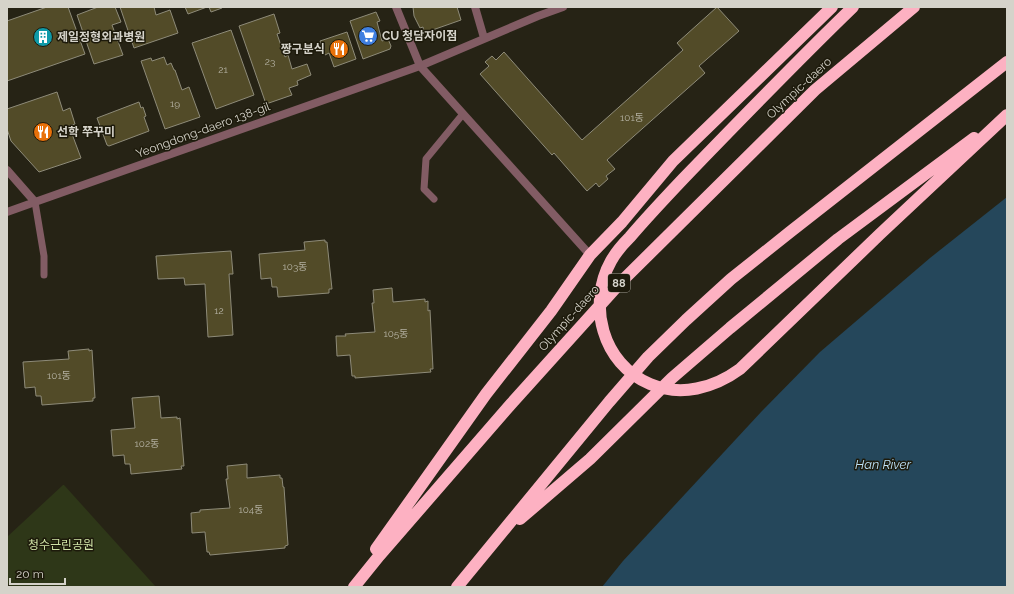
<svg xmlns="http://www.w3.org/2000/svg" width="1014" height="594" font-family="Raleway,'Noto Sans KR',sans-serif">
  <rect width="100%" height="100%" fill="#262315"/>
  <path fill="#2e3718" d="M 63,485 L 64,485 L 156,587 L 11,587 L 7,583 L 7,537 Z"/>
  <path fill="#25475b" d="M 1007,197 L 1007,587 L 602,587 L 623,561 L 762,411 L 820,352 L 930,258 Z"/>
  <path fill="#524b28" stroke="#8e8b79" d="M 47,7 L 68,7 L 85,54 L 7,81 L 7,21 Z
    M 98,7 L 115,7 L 121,22 L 112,25 L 123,55 L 94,64 L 77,15 Z
    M 120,7 L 154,7 L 156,15 L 170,10 L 178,33 L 134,48 Z
    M 185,7 L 207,7 L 188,14 Z
    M 209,7 L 221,7 L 222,8 L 211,12 Z
    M 413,7 L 457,7 L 461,20 L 424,33 L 423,27 L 420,28 L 414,16 Z
    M 717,7 L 739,31 L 699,66 L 705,73 L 607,160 L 615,169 L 606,176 L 608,179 L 599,187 L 596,183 L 587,191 L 554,153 L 552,155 L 480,74 L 489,66 L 485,62 L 492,56 L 496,60 L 504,52 L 582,140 L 683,50 L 677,43 Z
    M 376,12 L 380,21 L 377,22 L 382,41 L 388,39 L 391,46 L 390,49 L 363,59 L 350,21 Z
    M 274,14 L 280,33 L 277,34 L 285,57 L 288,55 L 292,69 L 307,64 L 311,75 L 297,81 L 298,85 L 289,88 L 292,95 L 266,104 L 239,26 Z
    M 231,30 L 254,95 L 216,109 L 192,43 Z
    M 347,32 L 356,59 L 334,67 L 329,53 L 325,55 L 320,41 Z
    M 164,57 L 167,65 L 171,63 L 174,70 L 175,70 L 182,90 L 189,87 L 200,117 L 165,129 L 141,61 L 151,58 L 152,61 Z
    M 57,92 L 63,111 L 70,108 L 75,124 L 69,126 L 81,158 L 39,172 L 11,141 L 7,129 L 7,109 Z
    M 139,102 L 141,108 L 143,107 L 146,116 L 144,117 L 149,131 L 109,146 L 107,145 L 97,118 Z
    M 325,240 L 325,242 L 327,242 L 332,289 L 329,289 L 329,293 L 278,297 L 277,287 L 272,287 L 271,278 L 261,279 L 259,254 L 305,250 L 304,242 Z
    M 231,251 L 233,274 L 229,274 L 233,335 L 208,337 L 205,284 L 185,285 L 184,278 L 158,279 L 156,256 Z
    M 392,288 L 393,302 L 425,299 L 425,302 L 428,301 L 428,311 L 430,310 L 433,369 L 430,369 L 431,372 L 355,378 L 355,376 L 352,376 L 350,355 L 337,356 L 336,336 L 346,336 L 345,334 L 375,332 L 372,303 L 374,303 L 373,290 Z
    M 89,349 L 89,351 L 92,350 L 95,398 L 93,398 L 93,401 L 42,405 L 41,396 L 36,396 L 35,387 L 25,388 L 23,362 L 69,359 L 68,351 Z
    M 159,396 L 161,418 L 177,417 L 177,419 L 180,418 L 184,466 L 181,466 L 182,469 L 131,474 L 130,464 L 125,464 L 124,455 L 113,456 L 111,430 L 135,428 L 132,398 Z
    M 247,464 L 247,478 L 280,475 L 280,478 L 282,478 L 283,487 L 284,487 L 288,545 L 285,546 L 285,548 L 210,555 L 209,552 L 207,552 L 205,532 L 192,533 L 191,513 L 200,512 L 200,510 L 230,508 L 226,479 L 228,479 L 227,466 Z"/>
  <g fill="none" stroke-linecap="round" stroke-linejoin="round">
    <path stroke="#825c64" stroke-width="7" d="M 434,199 L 424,189 L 426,159 L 463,114
      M 35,202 L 44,256 L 44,275"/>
    <path stroke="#825c64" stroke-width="8" d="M 396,7 L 420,66 L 590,255
      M 475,7 L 484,38
      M 7,170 L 35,202 L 420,66 L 538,16 L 563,7
      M 7,212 L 35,202"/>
    <path stroke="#fdb1c2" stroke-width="12" d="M 853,7 C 795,63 739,121 683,179 C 665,198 647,217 630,237 C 623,244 616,252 611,261 C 587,304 602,364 650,384 C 681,397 714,388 740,369 L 880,234 L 1007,115
      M 520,519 L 590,459 L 672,378 L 730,328 L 838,239 L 974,138
      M 376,549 L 486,394 L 551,311 L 590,255 L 622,222 L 673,161 L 832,7
      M 354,587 L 379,556 L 511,404 L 621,282 L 815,90 L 914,7
      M 457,587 L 609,402 L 648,357 L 686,320 L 731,279 L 790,232 L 1007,62"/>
  </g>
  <defs>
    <g id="supermarket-disc" transform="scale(1)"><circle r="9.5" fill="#3f7fe0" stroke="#1d1a0b"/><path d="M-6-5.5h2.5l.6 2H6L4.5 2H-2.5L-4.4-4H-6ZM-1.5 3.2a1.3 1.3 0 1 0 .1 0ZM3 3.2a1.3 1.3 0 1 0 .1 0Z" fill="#fff"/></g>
    <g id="building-disc" transform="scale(1)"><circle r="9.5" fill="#0f9aa8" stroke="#1d1a0b"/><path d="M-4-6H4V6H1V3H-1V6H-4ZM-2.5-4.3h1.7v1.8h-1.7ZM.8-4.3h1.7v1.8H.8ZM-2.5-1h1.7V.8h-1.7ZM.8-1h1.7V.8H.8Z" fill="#fff"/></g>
    <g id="restaurant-disc" transform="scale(1)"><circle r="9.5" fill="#e8710a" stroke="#1d1a0b"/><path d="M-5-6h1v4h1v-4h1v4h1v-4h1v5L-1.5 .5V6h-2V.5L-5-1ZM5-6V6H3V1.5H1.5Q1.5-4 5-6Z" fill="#fff"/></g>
  </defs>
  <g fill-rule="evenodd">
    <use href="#supermarket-disc" x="368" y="36"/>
    <use href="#building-disc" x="43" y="37"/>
    <use href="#restaurant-disc" x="339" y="49"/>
    <use href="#restaurant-disc" x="43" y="132"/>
  </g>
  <g text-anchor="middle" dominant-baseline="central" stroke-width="3" stroke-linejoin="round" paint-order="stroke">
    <g font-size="10" fill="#b4b1a2">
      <text x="270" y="61">23</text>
      <text x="223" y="69">21</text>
      <text x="175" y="103">19</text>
      <text x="632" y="117">101동</text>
      <text x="295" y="266">103동</text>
      <text x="219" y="310">12</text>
      <text x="396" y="333">105동</text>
      <text x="59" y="375">101동</text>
      <text x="147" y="443">102동</text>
      <text x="251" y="509">104동</text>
    </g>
    <rect fill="#1d1a0b" stroke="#9e9c91" stroke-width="1" x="608" y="274" width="22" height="18" rx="3"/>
    <g font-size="11" font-weight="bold" fill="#d5d3ca">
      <text x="619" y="283">88</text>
    </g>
    <g font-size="12" font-weight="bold" fill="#d5d3ca" stroke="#1d1a0b" text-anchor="start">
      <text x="382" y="36">CU 청담자이점</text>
      <text x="57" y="37">제일정형외과병원</text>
      <text x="325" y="49" text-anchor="end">짱구분식</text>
      <text x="57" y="132">선학 쭈꾸미</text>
    </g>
    <g font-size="12" fill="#d5d3ca" stroke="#1d1a0b">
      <text transform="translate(799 88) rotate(-43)">Olympic-daero</text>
      <text transform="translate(203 130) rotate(-20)">Yeongdong-daero 138-gil</text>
      <text transform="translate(569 318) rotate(-48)">Olympic-daero</text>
    </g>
    <g font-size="12" fill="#cfe3a6" stroke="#1d1a0b">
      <text x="61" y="545">청수근린공원</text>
    </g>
    <g font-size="13" font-style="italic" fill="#bce1f7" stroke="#1d1a0b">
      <text x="883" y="464">Han River</text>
    </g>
  </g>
  <rect width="1014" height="594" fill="none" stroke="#d5d3ca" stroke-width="16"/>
  <path d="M10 578v6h55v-6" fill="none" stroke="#d5d3ca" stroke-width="2"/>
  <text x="16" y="578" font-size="12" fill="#d5d3ca" stroke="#1d1a0b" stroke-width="3" paint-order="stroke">20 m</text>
</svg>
